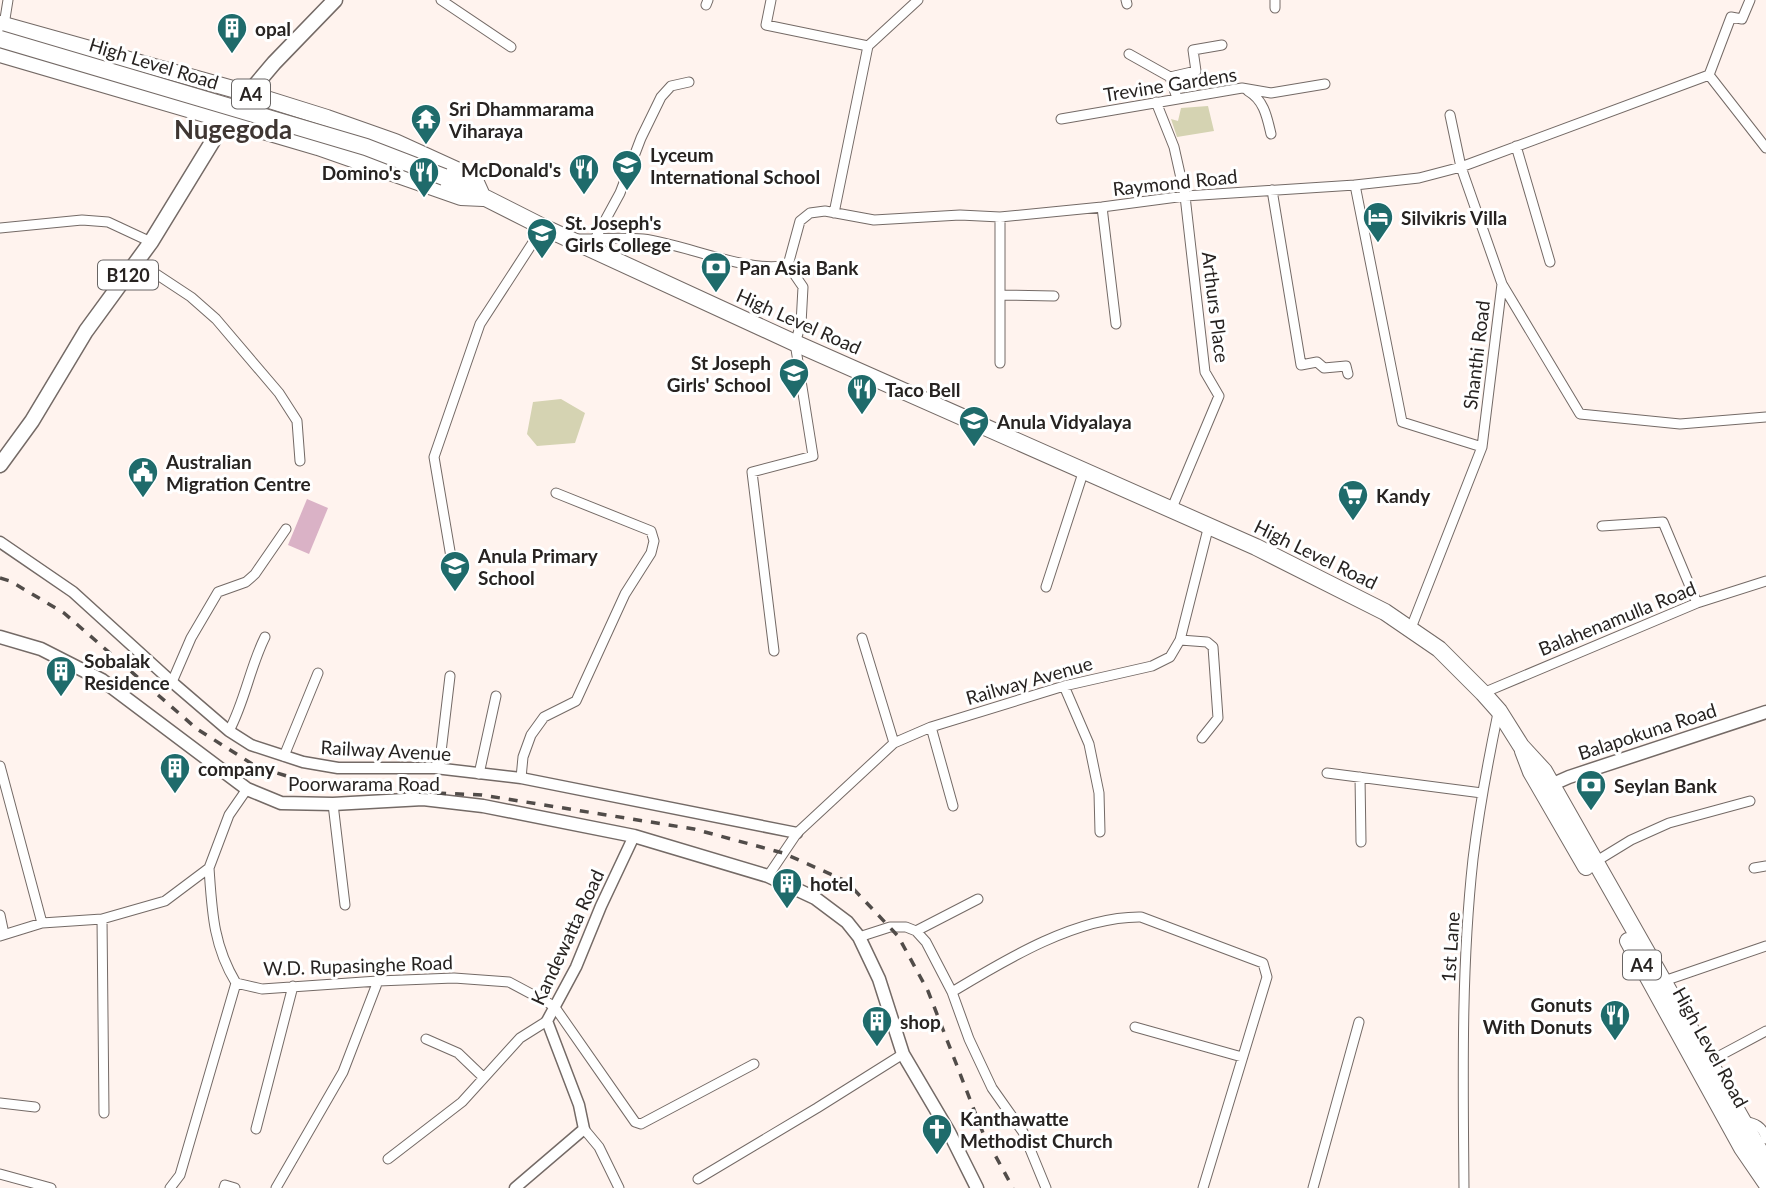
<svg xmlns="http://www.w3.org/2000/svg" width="1766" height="1188" font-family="Lato,sans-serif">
  <rect width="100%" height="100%" fill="#fff3ee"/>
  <path fill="#d5d3b2" d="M 1208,106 L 1214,131 L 1177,137 L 1171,119 L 1178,121 L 1181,108 Z
    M 561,399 L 585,413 L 575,443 L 537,446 L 527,434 L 533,402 Z"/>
  <path fill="#dab2c6" d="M 307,499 L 328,508 L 309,554 L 288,545 Z"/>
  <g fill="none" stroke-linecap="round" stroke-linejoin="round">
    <g stroke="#746a66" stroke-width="11">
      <path id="minor" d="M 441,0 L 511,47
        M 771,0 L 766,25 L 868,46
        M 1126,0 L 1127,4
        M 1275,0 L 1275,8
        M 706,5 L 708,0
        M 4,25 L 8,0
        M 1129,54 L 1170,77 L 1177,98
        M 1709,75 L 1766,148
        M 1170,77 L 1196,71 L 1193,50 L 1222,45
        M 1248,91 C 1264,100 1267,117 1271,134
        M 1156,102 L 1174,147 L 1185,196 L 1205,372 L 1219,396 L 1172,508
        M 1450,115 L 1461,167 L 1502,284
        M 1061,119 L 1242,88 L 1271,93 L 1325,84
        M 1516,146 L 1550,262
        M 1355,185 L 1402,422 L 1482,447
        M 1272,190 L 1301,365 L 1317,362 L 1324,368 L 1346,366 L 1348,374
        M 1102,207 L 1116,324
        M 834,213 L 868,46 L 918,0
        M 0,228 L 82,220 L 108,222 L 151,242
        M 578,239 C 599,239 622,237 643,239 C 686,244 747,274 788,265 L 800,221 L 810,213 L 825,211 L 874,220 L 960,215 L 1000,217 L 1102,207 L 1185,196 L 1355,185 L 1419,178 L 1461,167 L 1709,75 L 1731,17 L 1742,19 L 1750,0
        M 595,239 L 620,193 L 641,138 L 661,97 L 671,86 L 689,82
        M 138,262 L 191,297 L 216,319 L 279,393 L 297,421 L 300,461
        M 1001,295 L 1054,296
        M 1000,363 L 1000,217
        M 1602,526 L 1663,522 L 1697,603
        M 452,563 L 434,457 L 480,324 L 543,227
        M 1046,587 L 1084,470
        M 1411,628 L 1482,447 L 1502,284 L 1580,414 L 1680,424 L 1766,417
        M 862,638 L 894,743
        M 1180,640 L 1207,642 L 1213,647 L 1218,718 L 1202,738
        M 774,651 L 752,472 L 813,456 L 795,343 L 801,324 L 803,287 L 788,265
        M 172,682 L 191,638 L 218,592 L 246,582 L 255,574 L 286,529
        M 1064,686 L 1089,744 L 1099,793 L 1100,832
        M 1483,693 L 1697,603 L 1766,581
        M 931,727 L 953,806
        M 229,731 C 245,701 250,667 265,637
        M 284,756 L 318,673
        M 0,766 L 42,923
        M 439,769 L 450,676
        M 1327,773 L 1482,793
        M 479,774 L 496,696
        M 1360,777 L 1361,842
        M 521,778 L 523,757 L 531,735 L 544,717 L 576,701 L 625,594 L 651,553 L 654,541 L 651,531 L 556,493
        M 333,804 L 345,905
        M 1595,862 L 1631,840 L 1669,823 L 1750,801
        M 209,868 C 212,911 213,945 236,983 L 262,989 L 378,981 L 454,978 L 509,982 L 554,1006 L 635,1122 L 641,1124 L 754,1064
        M 1754,868 L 1766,866
        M 768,876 L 797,833 L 894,743 L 931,727 L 1064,686 L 1152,666 L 1170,657 L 1180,640 L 1209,525
        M 0,915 L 4,934
        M 102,919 L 104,1113
        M 916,931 L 978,899
        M 0,936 L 42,923 L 102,919 L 165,901 L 209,868 L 229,815 L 247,789
        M 859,937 L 890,927 L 906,927 L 916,931 L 926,942 L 952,992 L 969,1039 L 992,1088 L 1023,1132 L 1046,1188
        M 1664,981 L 1766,946
        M 952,992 C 1005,960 1077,916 1141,917 L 1263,963 L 1267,977 L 1203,1188
        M 1135,1027 L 1242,1057
        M 426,1039 L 458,1053 L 483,1077
        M 1708,1062 L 1766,1031
        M 0,1103 L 35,1107
        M 1743,1121 C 1755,1123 1763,1126 1766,1139
        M 256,1129 L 293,986
        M 584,1129 L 599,1147 L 619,1188
        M 388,1159 L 462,1102 L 520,1038 L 547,1021
        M 0,1174 L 51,1188
        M 698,1179 L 817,1108 L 903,1054
        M 170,1188 L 180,1175 L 236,983
        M 224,1188 L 225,1185 L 235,1188
        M 276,1188 L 343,1072 L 378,981
        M 1313,1188 L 1359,1022
        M 1464,1188 C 1463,1078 1461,968 1473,859 C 1479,810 1488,761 1498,713"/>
    </g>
    <g stroke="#746a66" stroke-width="13">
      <path id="tertiary" d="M 0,542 L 73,592 L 172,682 L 229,731 L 251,745 L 303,762 L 338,768 L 435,768 L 521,778 L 797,833
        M 515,1188 L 584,1129 L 579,1105 L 547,1021 L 576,967 L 601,906 L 634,836"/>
    </g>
    <g stroke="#746a66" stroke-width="15">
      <path id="secondary" d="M 0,637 L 41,649 L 102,680 L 247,789 L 281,803 L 333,804 L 423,799 L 483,806 L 634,836 L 768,876 L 815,898 L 847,922 L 859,937 L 879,979 L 903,1054 L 949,1132 L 977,1188
        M 1544,788 L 1569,777 L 1766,712"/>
    </g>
    <g stroke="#746a66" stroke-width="17">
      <path id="primary" d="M 0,465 L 32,421 L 86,331 L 151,242 L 225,121 L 274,63 L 335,0"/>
    </g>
    <g stroke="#746a66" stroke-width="18">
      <path id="trunk" d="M 0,24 L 247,93 L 327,118 L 395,142 L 474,178 L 483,198 L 461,197 L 318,147 L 0,54
        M 444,177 L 543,227 L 795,343 L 1256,547 L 1385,612 L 1439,649 L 1483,693 L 1499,711 L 1521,746 L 1544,771 L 1766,1162
        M 1523,751 L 1531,772 L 1586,867
        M 1628,941 L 1742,1148 L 1766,1183"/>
    </g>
    <use href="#minor" stroke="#fff" stroke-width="9"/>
    <use href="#tertiary" stroke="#fff" stroke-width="10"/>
    <use href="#secondary" stroke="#fff" stroke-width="12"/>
    <use href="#primary" stroke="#fff" stroke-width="14"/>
    <use href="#trunk" stroke="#fff" stroke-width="16"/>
    <path stroke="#514c49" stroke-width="3.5" stroke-dasharray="9 9" stroke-linecap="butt" d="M 0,578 L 10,581 L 64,613 L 197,729 L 257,767 L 327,788 L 482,795 L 694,829 L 783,853 L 846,881 L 898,936 L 928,991 L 983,1133 L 1013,1188"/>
    <g stroke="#746a66" stroke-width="18" stroke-linecap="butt">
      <path id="trunk-bridge" d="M 0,39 L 366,147 L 444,177"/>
    </g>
    <use href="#trunk-bridge" stroke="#fff" stroke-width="16"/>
  </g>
  <defs>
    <g id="building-pin" transform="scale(1.575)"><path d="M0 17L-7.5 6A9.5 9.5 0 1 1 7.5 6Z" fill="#1f6b6b" stroke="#fff"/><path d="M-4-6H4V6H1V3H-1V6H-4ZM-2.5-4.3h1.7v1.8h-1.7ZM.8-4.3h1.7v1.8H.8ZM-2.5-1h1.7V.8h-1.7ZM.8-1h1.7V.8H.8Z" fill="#fff"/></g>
    <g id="temple-pin" transform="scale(1.575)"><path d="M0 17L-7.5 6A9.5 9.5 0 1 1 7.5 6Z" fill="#1f6b6b" stroke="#fff"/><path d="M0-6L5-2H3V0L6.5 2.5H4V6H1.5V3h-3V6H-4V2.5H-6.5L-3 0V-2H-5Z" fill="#fff"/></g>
    <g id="school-pin" transform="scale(1.575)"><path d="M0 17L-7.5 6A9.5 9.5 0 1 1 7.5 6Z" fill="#1f6b6b" stroke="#fff"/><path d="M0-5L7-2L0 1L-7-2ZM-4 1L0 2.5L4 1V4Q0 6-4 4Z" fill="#fff"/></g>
    <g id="restaurant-pin" transform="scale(1.575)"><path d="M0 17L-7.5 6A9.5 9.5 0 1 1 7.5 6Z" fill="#1f6b6b" stroke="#fff"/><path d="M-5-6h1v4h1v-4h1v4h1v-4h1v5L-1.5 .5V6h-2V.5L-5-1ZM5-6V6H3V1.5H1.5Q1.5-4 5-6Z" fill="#fff"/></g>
    <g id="hotel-pin" transform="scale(1.575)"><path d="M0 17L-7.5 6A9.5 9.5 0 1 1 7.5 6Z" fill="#1f6b6b" stroke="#fff"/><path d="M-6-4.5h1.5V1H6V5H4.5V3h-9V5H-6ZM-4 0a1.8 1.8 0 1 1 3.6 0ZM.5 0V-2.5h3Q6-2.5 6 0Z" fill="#fff"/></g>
    <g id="bank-pin" transform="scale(1.575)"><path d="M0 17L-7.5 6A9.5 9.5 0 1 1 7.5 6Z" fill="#1f6b6b" stroke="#fff"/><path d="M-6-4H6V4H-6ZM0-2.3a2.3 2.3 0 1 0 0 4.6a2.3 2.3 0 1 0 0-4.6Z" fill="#fff"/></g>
    <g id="civic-pin" transform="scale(1.575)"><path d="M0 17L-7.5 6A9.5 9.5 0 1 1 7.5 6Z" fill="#1f6b6b" stroke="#fff"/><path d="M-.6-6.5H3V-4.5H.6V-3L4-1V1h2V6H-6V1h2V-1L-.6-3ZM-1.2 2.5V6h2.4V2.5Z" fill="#fff"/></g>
    <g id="supermarket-pin" transform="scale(1.575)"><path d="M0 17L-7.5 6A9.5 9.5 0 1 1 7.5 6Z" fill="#1f6b6b" stroke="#fff"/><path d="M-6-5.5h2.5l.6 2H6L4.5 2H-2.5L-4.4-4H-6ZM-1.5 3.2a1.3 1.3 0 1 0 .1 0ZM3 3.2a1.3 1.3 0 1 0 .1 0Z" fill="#fff"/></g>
    <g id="church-pin" transform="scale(1.575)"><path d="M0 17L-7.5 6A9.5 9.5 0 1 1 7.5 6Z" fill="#1f6b6b" stroke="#fff"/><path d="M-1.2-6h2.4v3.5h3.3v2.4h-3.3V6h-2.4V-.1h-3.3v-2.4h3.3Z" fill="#fff"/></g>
  </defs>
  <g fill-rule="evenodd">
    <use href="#building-pin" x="232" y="28"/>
    <use href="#temple-pin" x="426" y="119"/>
    <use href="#school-pin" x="627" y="165"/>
    <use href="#restaurant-pin" x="584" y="169"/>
    <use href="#restaurant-pin" x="424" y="172"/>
    <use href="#hotel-pin" x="1378" y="217"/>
    <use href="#school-pin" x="542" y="233"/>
    <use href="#bank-pin" x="716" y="267"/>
    <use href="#school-pin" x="794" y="373"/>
    <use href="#restaurant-pin" x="862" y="389"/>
    <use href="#school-pin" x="974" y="421"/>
    <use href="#civic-pin" x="143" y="472"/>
    <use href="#supermarket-pin" x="1353" y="495"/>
    <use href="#school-pin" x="455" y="566"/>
    <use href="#building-pin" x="61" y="671"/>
    <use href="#building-pin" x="175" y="768"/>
    <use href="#bank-pin" x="1591" y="785"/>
    <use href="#building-pin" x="787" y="883"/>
    <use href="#restaurant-pin" x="1615" y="1015"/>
    <use href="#building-pin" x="877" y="1021"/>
    <use href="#church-pin" x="937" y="1129"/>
  </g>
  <g text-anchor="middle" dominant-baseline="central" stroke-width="6" stroke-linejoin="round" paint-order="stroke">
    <g fill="#fff" stroke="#686564" stroke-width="2">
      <rect x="232" y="79.5" width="38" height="29" rx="5"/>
      <rect x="98" y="260.5" width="60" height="29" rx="5"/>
      <rect x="1623" y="950.5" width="38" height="29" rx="5"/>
    </g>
    <g font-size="18" font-weight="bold" fill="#272321">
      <text x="251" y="94">A4</text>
      <text x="128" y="275">B120</text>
      <text x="1642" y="965">A4</text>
    </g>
    <g font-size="19" font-weight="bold" fill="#272321" stroke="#fff" text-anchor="start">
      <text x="255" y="28">opal</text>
      <text x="449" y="108">Sri Dhammarama<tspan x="449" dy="22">Viharaya</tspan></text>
      <text x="650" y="154">Lyceum<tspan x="650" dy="22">International School</tspan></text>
      <text x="561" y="169" text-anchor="end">McDonald's</text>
      <text x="401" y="172" text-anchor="end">Domino's</text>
      <text x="1401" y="217">Silvikris Villa</text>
      <text x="565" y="222">St. Joseph's<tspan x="565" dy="22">Girls College</tspan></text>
      <text x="739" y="267">Pan Asia Bank</text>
      <text x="771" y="362" text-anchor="end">St Joseph<tspan x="771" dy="22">Girls' School</tspan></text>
      <text x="885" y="389">Taco Bell</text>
      <text x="997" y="421">Anula Vidyalaya</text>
      <text x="166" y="461">Australian<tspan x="166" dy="22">Migration Centre</tspan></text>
      <text x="1376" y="495">Kandy</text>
      <text x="478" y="555">Anula Primary<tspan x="478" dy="22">School</tspan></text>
      <text x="84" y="660">Sobalak<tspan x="84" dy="22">Residence</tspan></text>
      <text x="198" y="768">company</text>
      <text x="1614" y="785">Seylan Bank</text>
      <text x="810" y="883">hotel</text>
      <text x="1592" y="1004" text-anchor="end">Gonuts<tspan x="1592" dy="22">With Donuts</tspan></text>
      <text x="900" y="1021">shop</text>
      <text x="960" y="1118">Kanthawatte<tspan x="960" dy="22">Methodist Church</tspan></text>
    </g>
    <g font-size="19" fill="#272321" stroke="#fff">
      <text transform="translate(154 63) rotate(17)">High Level Road</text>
      <text transform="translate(1170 84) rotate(-9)">Trevine Gardens</text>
      <text transform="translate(1175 182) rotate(-6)">Raymond Road</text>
      <text transform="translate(1216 307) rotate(83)">Arthurs Place</text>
      <text transform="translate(799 321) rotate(24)">High Level Road</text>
      <text transform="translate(1476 355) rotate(-83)">Shanthi Road</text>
      <text transform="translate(1316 554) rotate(26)">High Level Road</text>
      <text transform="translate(1617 618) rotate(-22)">Balahenamulla Road</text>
      <text transform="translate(1029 680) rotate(-16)">Railway Avenue</text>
      <text transform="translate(1647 731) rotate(-18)">Balapokuna Road</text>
      <text transform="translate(386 750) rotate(3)">Railway Avenue</text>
      <text x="364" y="783">Poorwarama Road</text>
      <text transform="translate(567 937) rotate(-65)">Kandewatta Road</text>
      <text transform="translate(1450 947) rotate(-86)">1st Lane</text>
      <text transform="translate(358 965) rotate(-2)">W.D. Rupasinghe Road</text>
      <text transform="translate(1711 1047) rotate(61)">High Level Road</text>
    </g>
    <g font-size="26" font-weight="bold" fill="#3f3632" stroke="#fff">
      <text x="233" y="129">Nugegoda</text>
    </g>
  </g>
</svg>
